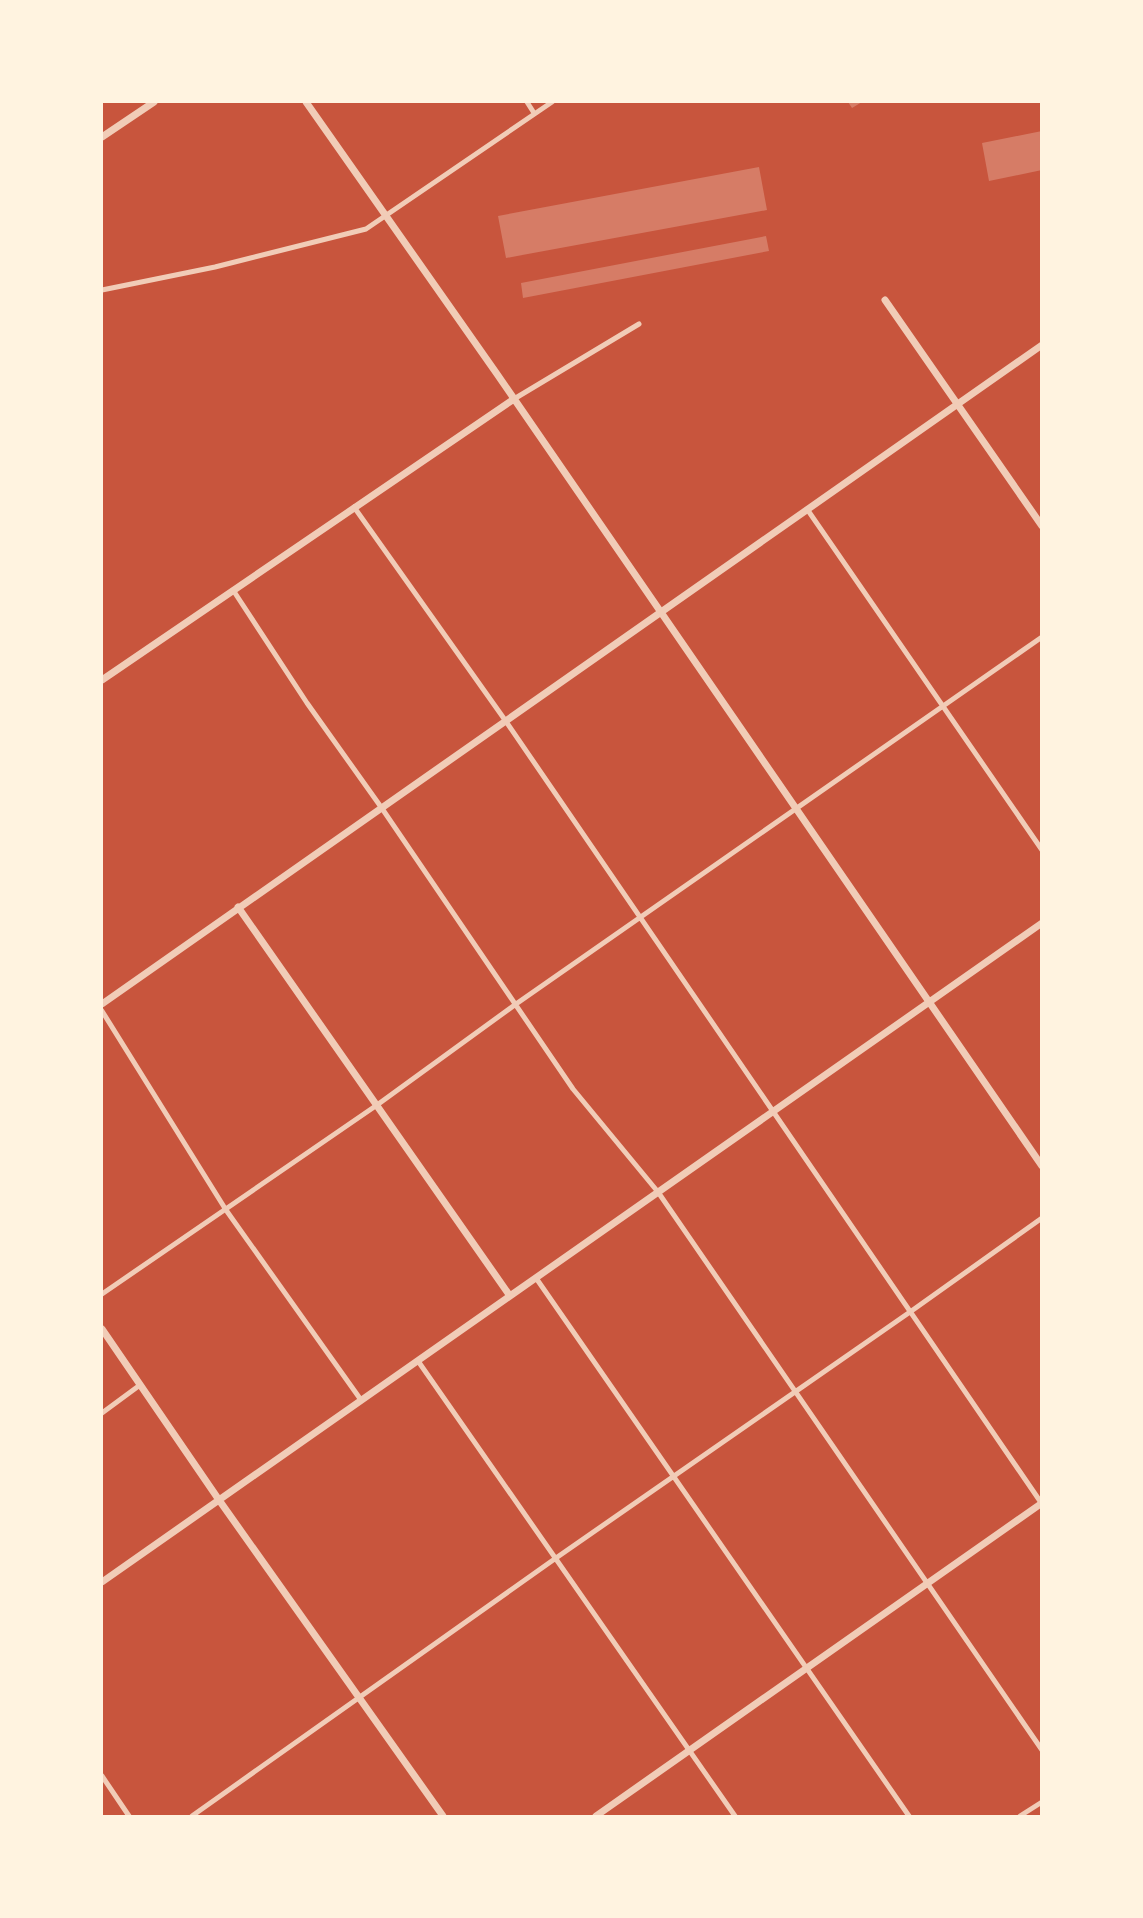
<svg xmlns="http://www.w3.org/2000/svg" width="1143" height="1918" font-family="'Asap Condensed',sans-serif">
  <rect width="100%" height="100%" fill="#c8553d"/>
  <path fill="#d67c66" d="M 848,102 L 862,102 L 852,108 Z
    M 1042,131 L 1042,170 L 989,181 L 982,143 Z
    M 759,167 L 767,210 L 506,258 L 498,216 Z
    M 766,236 L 769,251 L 523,298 L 521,283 Z"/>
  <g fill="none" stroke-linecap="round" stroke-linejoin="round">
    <path stroke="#f1ccb7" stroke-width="5" d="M 527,102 L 534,113
      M 102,290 L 215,267 L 366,229 L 552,102
      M 514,399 L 639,324
      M 354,507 L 505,720 L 1042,1504
      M 807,509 L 1042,850
      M 233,590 L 307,703 L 381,807 L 573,1089 L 658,1192 L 1042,1750
      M 102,1011 L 226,1210 L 361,1400
      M 536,1278 L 909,1816
      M 102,1294 L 377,1105 L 516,1004 L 1042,637
      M 418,1361 L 735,1816
      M 102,1413 L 140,1385
      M 102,1776 L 129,1816
      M 192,1816 L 556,1558 L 910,1312 L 1042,1218
      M 1020,1816 L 1042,1802"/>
    <path stroke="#f1ccb7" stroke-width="7" d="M 306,102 L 497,374 L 1042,1166
      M 102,137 L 154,102
      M 885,300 L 1042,526
      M 102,680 L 514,399
      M 238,907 L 510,1296
      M 102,1004 L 1042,345
      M 102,1329 L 219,1500 L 443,1816
      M 102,1582 L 1042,923
      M 596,1816 L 1042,1503"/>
  </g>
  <rect width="1143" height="1918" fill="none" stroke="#fff3e0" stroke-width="206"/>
</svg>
